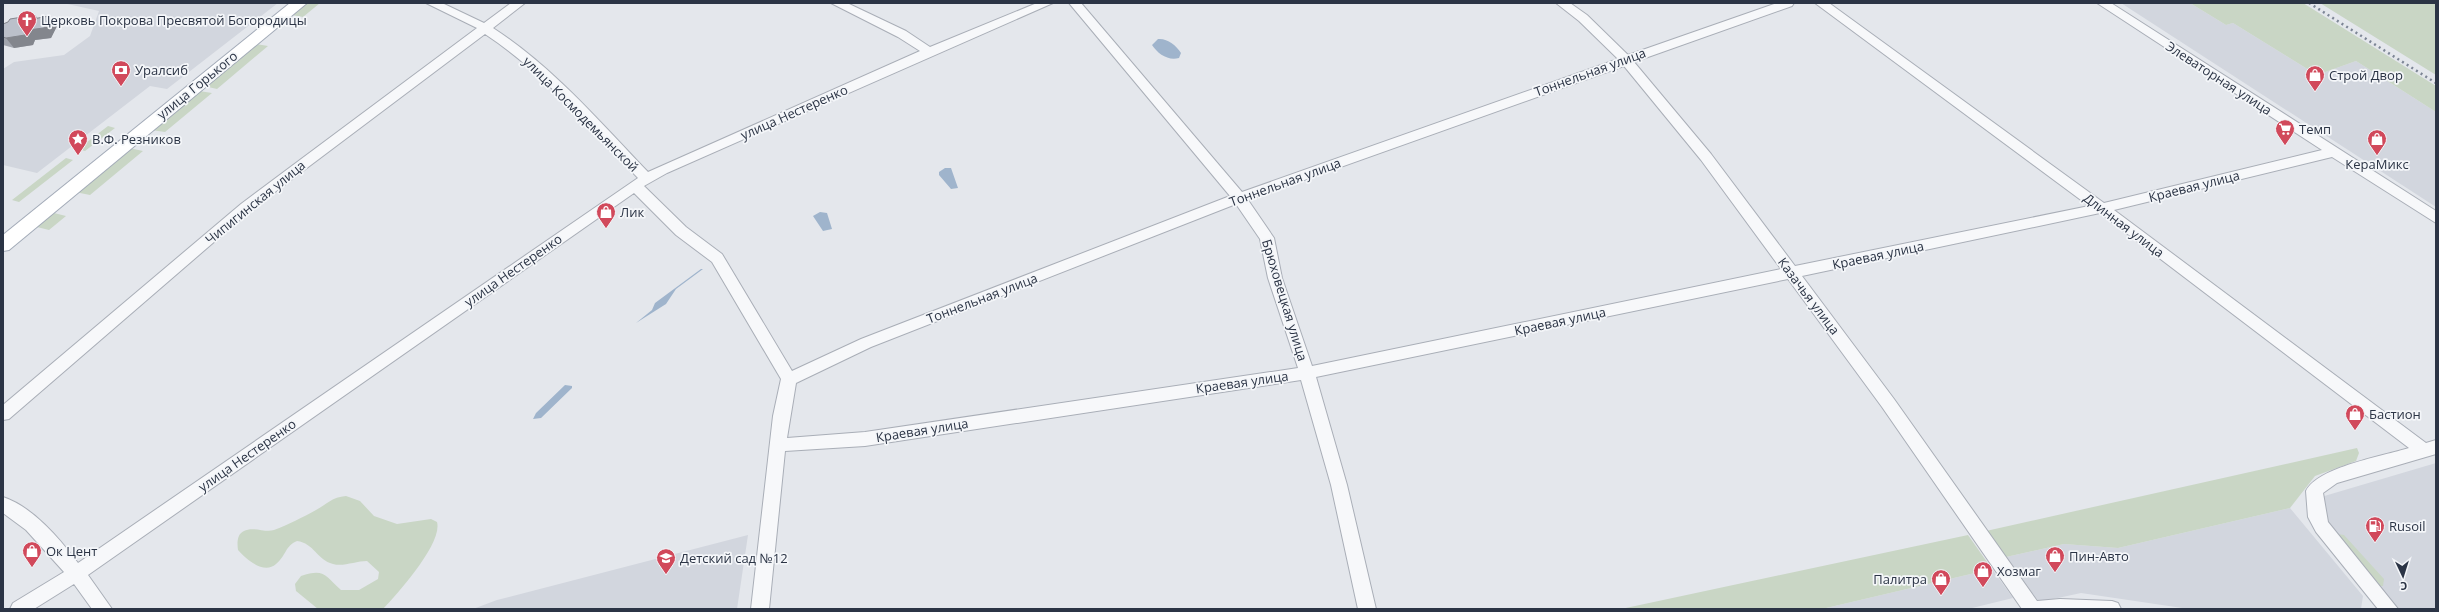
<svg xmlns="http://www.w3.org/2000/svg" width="2439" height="612" font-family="'Open Sans',sans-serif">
  <rect width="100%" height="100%" fill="#e4e7ec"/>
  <path fill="#d2d6de" d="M 63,3 L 278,3 L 167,89 L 150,86 L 37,173 L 3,165 L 3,69 L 14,62 L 64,55 L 90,36 L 99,11 Z
    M 2121,3 L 2190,3 L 2226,25 L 2233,23 L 2317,75 L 2356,61 L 2436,112 L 2436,207 Z
    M 2436,463 L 2436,609 L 2394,609 L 2330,530 L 2321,497 Z
    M 2290,508 L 2363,596 L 2361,609 L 2189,609 L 2081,593 L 2039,602 L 2006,557 L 2064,544 L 2118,548 Z
    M 748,535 L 737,609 L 473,609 L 497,600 Z
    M 1992,569 L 2013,598 L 1968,609 L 1822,609 Z"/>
  <path fill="#c9d6c5" d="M 307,3 L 320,3 L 303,17 L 292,15 Z
    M 2190,3 L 2303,3 L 2436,86 L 2436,112 L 2356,61 L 2317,75 L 2233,23 L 2226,25 Z
    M 2320,3 L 2436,3 L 2436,75 Z
    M 256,44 L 268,46 L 217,89 L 204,86 Z
    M 199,91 L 212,93 L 165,132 L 151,130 Z
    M 108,126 L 115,128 L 85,151 L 78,149 Z
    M 129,148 L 143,151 L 90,195 L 75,192 Z
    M 66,158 L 73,160 L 19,202 L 12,200 Z
    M 50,212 L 66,216 L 49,230 L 33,226 Z
    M 2357,448 L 2359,453 L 2356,461 L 2315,476 L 2290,508 L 2118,548 L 2064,544 L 2006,557 L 1986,531 Z
    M 346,496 L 360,501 L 374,516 L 397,524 L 431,519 L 437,522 C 443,543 397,594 383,609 L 318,609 L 296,591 L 295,584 L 301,576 C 325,568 325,576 341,590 L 359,590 L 378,579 L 379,572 L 367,561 C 356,561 343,567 333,564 C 317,560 314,543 297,541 C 285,546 286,556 276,564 C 264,575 246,559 238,550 C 237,543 237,534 244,531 C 253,526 265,533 274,530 C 288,525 303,517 316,510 C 327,504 332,497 346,496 Z
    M 2338,534 L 2344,535 L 2384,579 L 2383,586 L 2379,586 L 2336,535 Z
    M 1968,535 L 1992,569 L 1822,609 L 1621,609 Z"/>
  <path fill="#9fb4cc" d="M 1158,39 C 1167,38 1176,45 1181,53 L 1179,58 C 1168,61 1158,54 1152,45 Z
    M 945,168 L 951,168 L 958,188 L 951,189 L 939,175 L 939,172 Z
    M 820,212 L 827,213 L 832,229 L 823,231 L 813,216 Z
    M 701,269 L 703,269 L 676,289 L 666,304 L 636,323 L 652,310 L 655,303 Z
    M 565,385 L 572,386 L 572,388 L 541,418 L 533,419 L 536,413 Z"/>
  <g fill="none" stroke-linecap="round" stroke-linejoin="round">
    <g stroke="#a9aeb7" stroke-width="2">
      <path id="minor" d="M 426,3 L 442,3 L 484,23 L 511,3 L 525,3 L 493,28 C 553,67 599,121 648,172 L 920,51 L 898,37 L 831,3 L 847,3 L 906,31 L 930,47 L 1037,3 L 1053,3 L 667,173 L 644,186 L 686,227 L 722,254 L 792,371 L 861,339 L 1230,196 L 1069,3 L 1081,3 L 1242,192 L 1618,59 L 1579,21 L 1556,3 L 1570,3 L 1587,15 L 1628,55 L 1777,3 L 1794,3 L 1792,6 L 1634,62 L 1711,154 L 1795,266 L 2089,206 L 1815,3 L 1829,3 L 2104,203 L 2322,150 L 2097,3 L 2111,3 L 2436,211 L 2436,223 L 2332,157 L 2114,210 L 2426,443 L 2436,440 L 2436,454 L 2337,483 L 2323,493 L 2328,522 L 2398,609 L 2378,609 L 2316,532 L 2308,517 L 2306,491 C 2318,467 2383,456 2409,448 L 2100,213 L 1802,276 L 1894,399 L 2037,601 L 2060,599 L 2112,601 L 2118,603 L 2121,609 L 2022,609 L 1882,407 L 1788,279 L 1316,377 L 1347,485 L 1376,609 L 1358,609 L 1331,485 L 1301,380 L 865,446 L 785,451 L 769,609 L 751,609 L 773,416 L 781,379 L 712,262 L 676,235 L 634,193 L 88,575 L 112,609 L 92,609 L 74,584 L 34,609 L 10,609 L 13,603 L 64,572 L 26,530 L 3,513 L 3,497 C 33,507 59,538 78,563 L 638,178 C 589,127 544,73 485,34 L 251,210 L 9,419 L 3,420 L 3,405 L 241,204 L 477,28 ZM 1624,66 L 1701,160 L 1781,269 L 1312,366 L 1282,278 L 1274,238 L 1248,200 ZM 1236,204 L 1260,239 L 1268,278 L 1298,368 L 865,432 L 787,438 L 796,383 L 871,347 Z"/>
    </g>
    <g stroke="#a3abb8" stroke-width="2">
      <path id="major" d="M 290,3 L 307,3 L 9,250 L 3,251 L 3,235 Z"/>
    </g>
    <use href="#minor" fill="#f7f8fa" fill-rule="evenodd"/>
    <use href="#major" fill="#fff" fill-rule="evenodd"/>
    <path stroke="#7d8696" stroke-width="2.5" stroke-dasharray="2 3.5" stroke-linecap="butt" d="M 2309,3 L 2436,83"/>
  </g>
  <path fill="#a1a5ae" d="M 37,18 L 57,26 L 51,38 L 35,40 L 33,45 L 14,48 L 3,45 L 3,24 Z"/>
  <path fill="#83868d" d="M 35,15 L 43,25 L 49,16 L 57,26 L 51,38 L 35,40 L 33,45 L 14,48 L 6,38 L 27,30 Z"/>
  <path fill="#bbc0ca" stroke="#83868d" d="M 35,15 L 33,19 L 49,16 L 44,28 L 27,30 L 25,35 L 6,38 L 3,37 L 3,24 L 8,22 L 10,19 Z"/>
  <defs>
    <g id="church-pin" transform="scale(1)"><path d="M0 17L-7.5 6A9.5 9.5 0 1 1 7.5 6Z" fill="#d1495b" stroke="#f4f6f9"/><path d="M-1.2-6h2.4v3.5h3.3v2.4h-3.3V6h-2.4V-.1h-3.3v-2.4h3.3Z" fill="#fff"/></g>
    <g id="bank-pin" transform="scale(1)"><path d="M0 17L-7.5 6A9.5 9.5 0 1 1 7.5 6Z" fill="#d1495b" stroke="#f4f6f9"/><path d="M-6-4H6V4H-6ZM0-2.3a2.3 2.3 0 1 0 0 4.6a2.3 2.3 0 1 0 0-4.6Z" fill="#fff"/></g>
    <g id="shop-pin" transform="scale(1)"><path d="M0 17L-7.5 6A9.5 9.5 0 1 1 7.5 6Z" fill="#d1495b" stroke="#f4f6f9"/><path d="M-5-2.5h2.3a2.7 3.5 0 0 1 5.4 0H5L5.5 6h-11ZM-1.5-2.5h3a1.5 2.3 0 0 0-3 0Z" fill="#fff"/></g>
    <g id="supermarket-pin" transform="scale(1)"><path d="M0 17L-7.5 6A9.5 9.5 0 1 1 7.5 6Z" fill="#d1495b" stroke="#f4f6f9"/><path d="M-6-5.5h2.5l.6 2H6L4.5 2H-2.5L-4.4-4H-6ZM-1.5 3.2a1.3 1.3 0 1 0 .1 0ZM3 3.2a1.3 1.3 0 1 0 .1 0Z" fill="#fff"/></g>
    <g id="sight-pin" transform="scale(1)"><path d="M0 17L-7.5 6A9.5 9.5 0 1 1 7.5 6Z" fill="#d1495b" stroke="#f4f6f9"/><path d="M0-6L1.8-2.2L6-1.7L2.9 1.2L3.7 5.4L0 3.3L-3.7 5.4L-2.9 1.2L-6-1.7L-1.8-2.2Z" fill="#fff"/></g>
    <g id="fuel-pin" transform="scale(1)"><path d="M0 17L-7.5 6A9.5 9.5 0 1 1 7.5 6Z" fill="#d1495b" stroke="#f4f6f9"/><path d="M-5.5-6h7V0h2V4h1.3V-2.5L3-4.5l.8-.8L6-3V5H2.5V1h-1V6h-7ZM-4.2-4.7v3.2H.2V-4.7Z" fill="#fff"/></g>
    <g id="school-pin" transform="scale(1)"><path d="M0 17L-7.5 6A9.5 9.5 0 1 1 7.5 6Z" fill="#d1495b" stroke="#f4f6f9"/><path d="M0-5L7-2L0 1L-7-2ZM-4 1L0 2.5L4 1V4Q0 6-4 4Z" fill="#fff"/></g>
  </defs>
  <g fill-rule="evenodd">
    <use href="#church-pin" x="27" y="20"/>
    <use href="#bank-pin" x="121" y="70"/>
    <use href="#shop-pin" x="2315" y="75"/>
    <use href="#supermarket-pin" x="2285" y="129"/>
    <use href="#sight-pin" x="78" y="139"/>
    <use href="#shop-pin" x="2377" y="139"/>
    <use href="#shop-pin" x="606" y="212"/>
    <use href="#shop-pin" x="2355" y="414"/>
    <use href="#fuel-pin" x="2375" y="526"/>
    <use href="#shop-pin" x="32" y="551"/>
    <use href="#shop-pin" x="2055" y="556"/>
    <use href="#school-pin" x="666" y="558"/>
    <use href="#shop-pin" x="1983" y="571"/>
    <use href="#shop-pin" x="1941" y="579"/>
  </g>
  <g text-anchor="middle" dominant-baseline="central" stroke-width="3.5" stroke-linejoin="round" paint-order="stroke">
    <g font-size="13" fill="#2b3445" stroke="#f4f6f9" text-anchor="start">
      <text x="41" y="20">Церковь Покрова Пресвятой Богородицы</text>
      <text x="135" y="70">Уралсиб</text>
      <text x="2329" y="75">Строй Двор</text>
      <text x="2299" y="129">Темп</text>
      <text x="92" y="139">В.Ф. Резников</text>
      <text x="2377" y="164" text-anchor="middle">КераМикс</text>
      <text x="620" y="212">Лик</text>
      <text x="2369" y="414">Бастион</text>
      <text x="2389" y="526">Rusoil</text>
      <text x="46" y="551">Ок Цент</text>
      <text x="2069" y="556">Пин-Авто</text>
      <text x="680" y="558">Детский сад №12</text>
      <text x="1997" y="571">Хозмаг</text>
      <text x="1927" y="579" text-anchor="end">Палитра</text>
    </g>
    <g font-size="13" fill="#2b3445" stroke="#f4f6f9">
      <text transform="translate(1590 72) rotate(-20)">Тоннельная улица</text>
      <text transform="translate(2219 78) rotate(33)">Элеваторная улица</text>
      <text transform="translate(197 85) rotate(-39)">улица Горького</text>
      <text transform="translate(794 112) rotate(-24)">улица Нестеренко</text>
      <text transform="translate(581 114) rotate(45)">улица Космодемьянской</text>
      <text transform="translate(1285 182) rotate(-20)">Тоннельная улица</text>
      <text transform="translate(2194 186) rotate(-14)">Краевая улица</text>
      <text transform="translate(255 202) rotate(-39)">Чипигинская улица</text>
      <text transform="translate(2124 225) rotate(37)">Длинная улица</text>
      <text transform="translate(1878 255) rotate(-12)">Краевая улица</text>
      <text transform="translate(513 270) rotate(-35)">улица Нестеренко</text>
      <text transform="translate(1809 296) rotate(53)">Казачья улица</text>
      <text transform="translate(982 298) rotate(-21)">Тоннельная улица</text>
      <text transform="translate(1285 300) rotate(73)">Брюховецкая улица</text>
      <text transform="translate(1560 321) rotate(-12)">Краевая улица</text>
      <text transform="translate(1242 382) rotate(-8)">Краевая улица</text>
      <text transform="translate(922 430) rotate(-9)">Краевая улица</text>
      <text transform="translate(247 455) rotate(-35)">улица Нестеренко</text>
    </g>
  </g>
  <rect width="2439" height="612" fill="none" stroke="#2b3445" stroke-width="8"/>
  <g transform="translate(2403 576) rotate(176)" stroke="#f4f6f9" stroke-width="3" paint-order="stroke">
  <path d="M0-3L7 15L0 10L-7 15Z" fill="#2b3445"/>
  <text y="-6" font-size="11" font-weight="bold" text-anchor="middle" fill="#2b3445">С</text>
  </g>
</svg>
